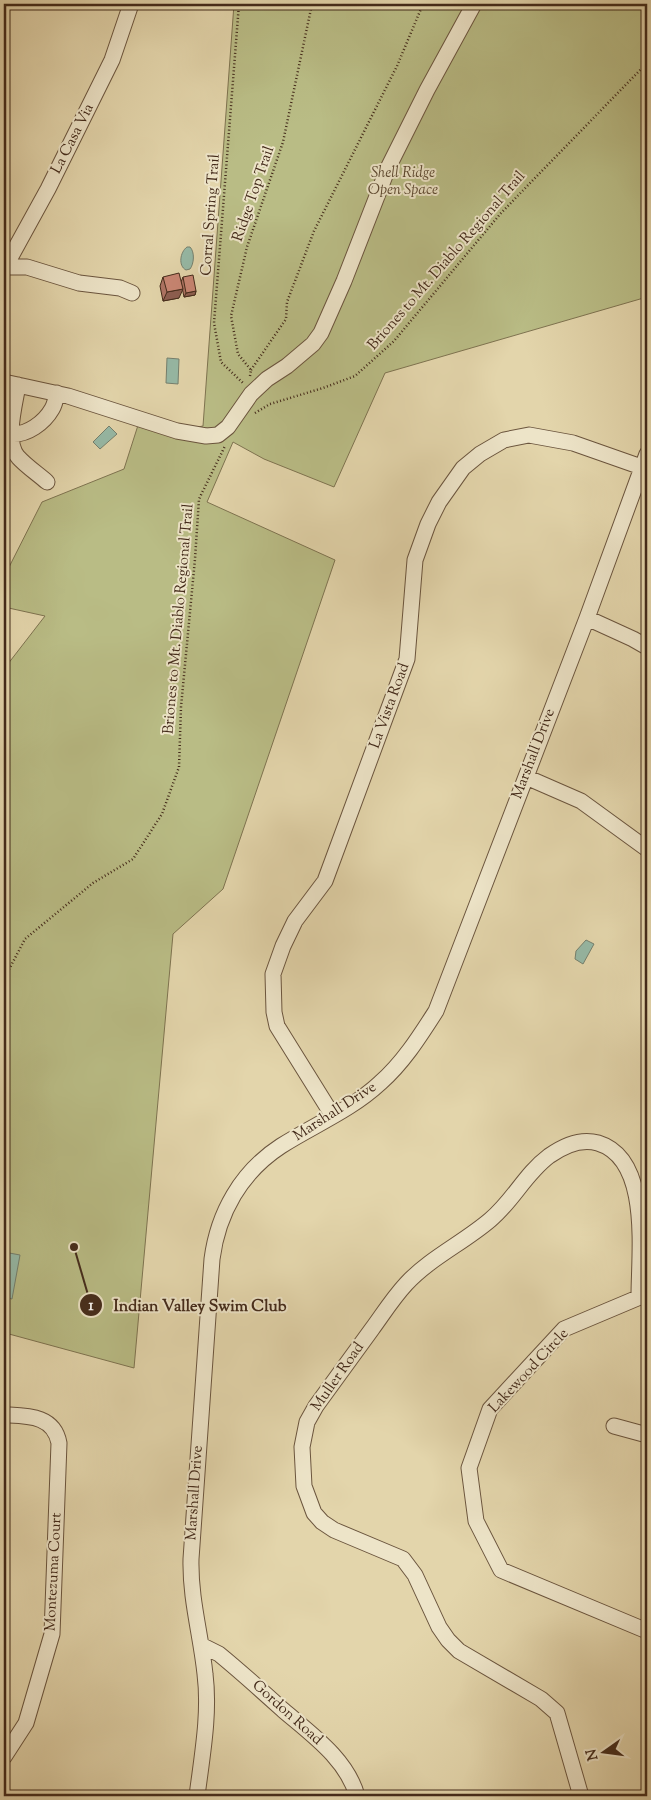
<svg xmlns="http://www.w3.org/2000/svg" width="651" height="1800" font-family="'Sorts Mill Goudy',serif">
  <rect width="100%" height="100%" fill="#e3d5ab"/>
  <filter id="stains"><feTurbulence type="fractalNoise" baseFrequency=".004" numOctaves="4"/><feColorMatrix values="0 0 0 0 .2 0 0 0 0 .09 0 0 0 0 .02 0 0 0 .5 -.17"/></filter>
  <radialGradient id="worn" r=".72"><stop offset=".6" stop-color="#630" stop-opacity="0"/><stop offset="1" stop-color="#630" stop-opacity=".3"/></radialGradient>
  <path fill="#b9bc85" stroke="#7e7350" d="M 234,4 L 647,4 L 647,297 L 385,373 L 334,487 L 264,459 L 233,442 L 207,502 L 335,560 L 223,889 L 173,934 L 134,1368 L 9,1334 L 4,1342 L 4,669 L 45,616 L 4,607 L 4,577 L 42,502 L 124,469 L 140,419 L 177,431 L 203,426 Z"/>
  <path fill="#96b9a6" stroke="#75806e" d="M 187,247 L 190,247 C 195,252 194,264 190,269 L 186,270 C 178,266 180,252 187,247 Z
    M 167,358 L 179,359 L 178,384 L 166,383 Z
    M 109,426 L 117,434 L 100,449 L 93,442 Z
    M 586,940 L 594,944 L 583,964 L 575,959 L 576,951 Z
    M 4,1252 L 20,1255 L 12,1299 L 4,1297 Z"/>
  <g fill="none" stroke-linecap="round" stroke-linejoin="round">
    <g stroke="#6b553e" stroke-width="17">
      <path id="minor" d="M 5,267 L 27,267 L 79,283 L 120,288 L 132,293
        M 4,269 L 48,189 L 112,60 L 131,4
        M 4,382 L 68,396 L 177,431 L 206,436 L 218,435 L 228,427 L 251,394 L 267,379 L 287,366 L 313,344 L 321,333 L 344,281 L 388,168 L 427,90 L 474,4
        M 18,385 C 15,404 4,442 18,457 C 26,466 38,474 47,482
        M 12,434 C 27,435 44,423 52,409 C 55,404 56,398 57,393
        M 587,618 L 633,639 L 647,647
        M 526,777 L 581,801 L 647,849
        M 333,1116 L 277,1026 L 274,1012 L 273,974 L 283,946 L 295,921 L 325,881 L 407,659 L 415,560 L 428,524 L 439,502 L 463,468 L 480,454 L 504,440 L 529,435 L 573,443 L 647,469
        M 647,1294 L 564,1329 L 490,1409 L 469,1468 L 476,1521 L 501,1570 L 647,1631
        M 614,1426 L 647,1435
        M 201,1645 L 219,1654 C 241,1672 262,1691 283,1710 C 311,1734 347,1759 357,1796
        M 4,1757 L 26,1723 L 52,1634 L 59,1443 C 54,1416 29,1416 7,1415
        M 197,1796 C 202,1756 210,1714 205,1674 C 201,1635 190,1599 191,1559 L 212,1259 C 218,1213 241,1172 281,1146 C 314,1125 351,1110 380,1083 C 403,1063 420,1036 436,1011 L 587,618 L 647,454
        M 581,1796 L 557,1713 L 541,1699 L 459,1651 L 448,1640 L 439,1627 L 415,1575 L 403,1559 L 334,1530 L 322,1522 L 314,1513 L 304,1486 L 302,1447 L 307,1422 L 316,1406 C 335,1380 353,1355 372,1329 C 383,1314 393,1298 406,1284 C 430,1258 463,1243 490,1220 C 513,1201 525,1174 549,1156 C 563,1146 581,1138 598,1143 C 651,1159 639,1252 639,1296"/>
    </g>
    <path stroke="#432a1a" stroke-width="2.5" stroke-dasharray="1 2.5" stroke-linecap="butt" d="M 239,4 L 214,323 L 221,362 L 243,383
      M 251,370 L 286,319 L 287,302 L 314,231 L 397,66 L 423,4
      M 250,376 L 251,370 L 238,354 L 231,316 L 247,247 L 283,142 L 312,4
      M 255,413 L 270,404 L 323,388 L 355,376 L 394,341 L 501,213 L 647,63
      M 4,979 L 25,939 L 93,883 L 133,859 L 162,814 L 179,767 L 181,707 L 195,559 L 199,499 L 225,446"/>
    <use href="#minor" stroke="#ede4c8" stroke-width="15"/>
  </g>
  <path fill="#ae7364" stroke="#432a1a" d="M 163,277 L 179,298 L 163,301 L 160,286 Z
    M 183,277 L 196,291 L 195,295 L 184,297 L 181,282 Z"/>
  <path fill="#8d5e51" stroke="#432a1a" d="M 183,289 L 179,298 L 163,301 L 167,292 Z
    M 196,291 L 195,295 L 184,297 L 186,293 Z"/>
  <path fill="#ca8674" stroke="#432a1a" d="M 179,273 L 183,289 L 167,292 L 163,277 Z
    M 193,275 L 196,291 L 186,293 L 183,277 Z"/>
  <g text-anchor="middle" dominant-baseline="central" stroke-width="4" stroke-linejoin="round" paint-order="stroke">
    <g font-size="15" fill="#432a1a" stroke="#ede4c8">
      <text transform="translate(73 139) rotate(-63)">La Casa Via</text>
      <text transform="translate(254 194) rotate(-71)">Ridge Top Trail</text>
      <text transform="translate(211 215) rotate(-86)">Corral Spring Trail</text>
      <text transform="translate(447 261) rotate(-49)">Briones to Mt. Diablo Regional Trail</text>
      <text transform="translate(179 619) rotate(-85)">Briones to Mt. Diablo Regional Trail</text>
      <text transform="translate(390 706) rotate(-70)">La Vista Road</text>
      <text transform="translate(534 754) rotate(-69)">Marshall Drive</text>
      <text transform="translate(335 1112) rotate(-33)">Marshall Drive</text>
      <text transform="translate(529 1371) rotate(-47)">Lakewood Circle</text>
      <text transform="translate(338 1377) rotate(-55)">Muller Road</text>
      <text transform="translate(195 1493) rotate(-86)">Marshall Drive</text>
      <text transform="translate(54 1572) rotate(-87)">Montezuma Court</text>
      <text transform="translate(287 1713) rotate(42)">Gordon Road</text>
    </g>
    <g font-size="15" font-style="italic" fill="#5b472f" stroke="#ede4c8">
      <text x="403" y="173">Shell Ridge<tspan x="403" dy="17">Open Space</tspan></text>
    </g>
  </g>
  <path fill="none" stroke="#432a1a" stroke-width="2" d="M74 1247L91 1305"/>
  <g fill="#432a1a" stroke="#ede4c8" stroke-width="2">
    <circle cx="74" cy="1247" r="5"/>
    <circle cx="91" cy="1305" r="12"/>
  </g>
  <g font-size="15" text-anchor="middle" font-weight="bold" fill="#fff">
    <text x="91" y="1310">1</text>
  </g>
  <g font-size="16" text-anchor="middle" font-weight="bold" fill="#432a1a" stroke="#ede4c8" stroke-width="4" stroke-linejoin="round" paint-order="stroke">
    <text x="200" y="1311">Indian Valley Swim Club</text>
  </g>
  <rect width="651" height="1800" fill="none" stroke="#e3d5ab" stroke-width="20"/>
  <rect x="5" y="5" width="641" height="1790" fill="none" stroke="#432a1a" stroke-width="2.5"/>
  <rect x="10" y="10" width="631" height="1780" fill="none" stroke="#432a1a"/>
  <g transform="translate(604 1752) rotate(256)" stroke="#ede4c8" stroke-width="4" paint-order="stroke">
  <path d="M0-4L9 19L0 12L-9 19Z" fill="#432a1a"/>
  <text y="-8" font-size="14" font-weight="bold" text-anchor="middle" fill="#432a1a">N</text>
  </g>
  <rect width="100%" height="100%" filter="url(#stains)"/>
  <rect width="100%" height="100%" fill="url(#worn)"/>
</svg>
